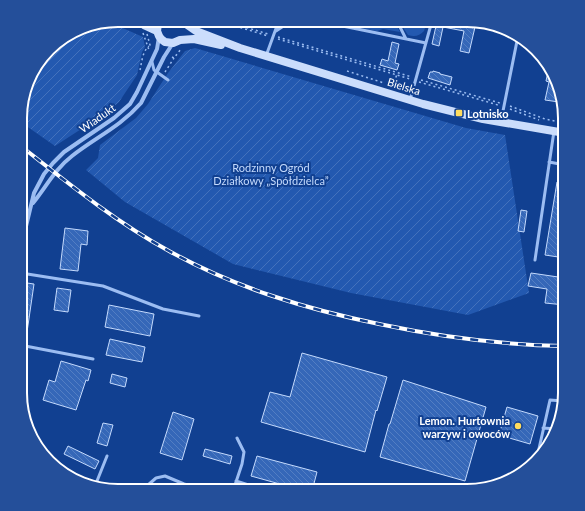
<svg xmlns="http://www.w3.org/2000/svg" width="585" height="511" font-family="Lato,sans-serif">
  <defs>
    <pattern id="grass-tufts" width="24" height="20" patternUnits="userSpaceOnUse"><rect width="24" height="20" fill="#2359b0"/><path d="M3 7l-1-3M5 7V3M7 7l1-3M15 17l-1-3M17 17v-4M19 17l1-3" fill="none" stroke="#4472bc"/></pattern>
    <pattern id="garden-furrows" width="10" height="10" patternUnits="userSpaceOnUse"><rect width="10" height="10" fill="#2359b0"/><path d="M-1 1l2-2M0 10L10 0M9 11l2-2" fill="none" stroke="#4472bc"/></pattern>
    <pattern id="building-back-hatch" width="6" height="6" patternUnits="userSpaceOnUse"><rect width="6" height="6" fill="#3567b8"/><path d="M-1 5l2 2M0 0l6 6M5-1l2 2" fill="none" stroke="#537ec3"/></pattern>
  </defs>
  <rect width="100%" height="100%" fill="#114091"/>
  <path fill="url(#grass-tufts)" d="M 397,21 L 396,25 L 400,32 L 383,29 L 377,31 L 351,26 L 351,22 Z
    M 402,21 L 427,21 L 424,31 C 419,36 415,37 408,35 L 402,26 Z"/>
  <path fill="url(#garden-furrows)" d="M 87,25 L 116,25 L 143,37 L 145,47 L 142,52 L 137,75 L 119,102 L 109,111 L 55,146 L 22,123 L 22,99 L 33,69 L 54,44 Z
    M 195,48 L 466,128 L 505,135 L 529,293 L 468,315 L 351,293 L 233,264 L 125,202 L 86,170 L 98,158 L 100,145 L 136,118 L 148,104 L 168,73 L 185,51 Z"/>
  <path fill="url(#building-back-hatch)" stroke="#c4dafd" d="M 444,21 L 475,27 L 469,53 L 460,51 L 464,31 L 443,27 L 439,46 L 432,44 L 436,26 Z
    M 392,42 L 399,44 L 395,63 L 399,64 L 397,70 L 380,65 L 382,59 L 388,61 Z
    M 549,67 L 557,81 L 561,95 L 559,102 L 545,100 L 549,82 L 546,81 Z
    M 433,71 L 440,73 L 440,74 L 452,77 L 450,85 L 428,78 L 430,72 L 433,72 Z
    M 557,182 L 565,184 L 565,258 L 545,255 Z
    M 521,210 L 527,211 L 524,232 L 518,231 Z
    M 65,228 L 88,231 L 87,245 L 81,244 L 78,271 L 60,269 Z
    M 531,273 L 565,278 L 565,305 L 545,303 L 547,289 L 528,286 Z
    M 27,283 L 34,284 L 26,339 L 21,338 L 21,327 L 24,310 L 22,310 Z
    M 57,288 L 71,290 L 68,312 L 54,310 Z
    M 109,305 L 154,314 L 150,336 L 105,327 Z
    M 110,339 L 145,347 L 142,362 L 106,355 Z
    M 302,353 L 387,377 L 377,411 L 376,410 L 365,452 L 261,422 L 270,392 L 290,397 Z
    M 61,361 L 91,370 L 88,381 L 86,380 L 76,410 L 43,400 L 49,380 L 55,382 Z
    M 112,374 L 127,378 L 125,387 L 110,383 Z
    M 403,380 L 486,407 L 465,481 L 380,457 L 389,424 L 390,424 Z
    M 507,407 L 538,416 L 530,444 L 499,435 Z
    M 173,412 L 194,419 L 182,460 L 160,453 Z
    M 103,423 L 113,425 L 107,446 L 97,443 Z
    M 68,446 L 99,461 L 95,469 L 64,454 Z
    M 205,449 L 232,456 L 230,464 L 203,456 Z
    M 257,456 L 317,472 L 312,491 L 305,491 L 251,476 Z"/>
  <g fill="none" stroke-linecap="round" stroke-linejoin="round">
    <path stroke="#9cbdf2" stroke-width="1.5" stroke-dasharray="2 3" stroke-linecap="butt" d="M 226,23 L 268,36
      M 232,23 L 268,34
      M 143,33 L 149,50
      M 147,34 L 150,45 L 152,46
      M 278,37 L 412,77
      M 278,39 L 410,79
      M 172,57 L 174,58 L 181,49
      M 140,70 C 142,62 142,52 149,46
      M 347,71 L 384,83
      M 165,72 L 174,58
      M 421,80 L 500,103
      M 419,82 L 498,105
      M 392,86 L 393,86 L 397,74
      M 510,106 L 545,119 L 565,123
      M 510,109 L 539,120"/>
    <path stroke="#9cbdf2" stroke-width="3" d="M 465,20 L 488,24
      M 400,21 L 399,25 L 406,39
      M 323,22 L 426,43
      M 276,31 L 288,23
      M 266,56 L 278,23
      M 152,62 L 154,70 L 168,80
      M 410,100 L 432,21
      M 503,122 L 504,116 L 503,111 L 518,36
      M 549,162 L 565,165
      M 535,260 L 554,131
      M 21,273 L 103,286 L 163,309 L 199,316
      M 20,345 L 93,359
      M 543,428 L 557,429
      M 532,466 L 538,453 L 550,400 L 563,401
      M 236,481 L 261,489
      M 95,486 L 107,456
      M 147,491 L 148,485 L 156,478 L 165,476 L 184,484 L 208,491
      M 233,491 L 242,464 L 244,452 L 237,438"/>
    <path stroke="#9cbdf2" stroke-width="4" d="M 33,203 C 46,187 55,169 72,156 C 96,137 120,127 141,103 L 164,57 L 173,43
      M 21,247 L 34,193 L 44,174 L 53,163 L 64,152 L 114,118 L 130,104 L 137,92 L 157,49 L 159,37"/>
    <path stroke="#cbddfc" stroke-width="8" d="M 158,24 L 157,31 L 159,36 L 161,39 L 165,42 L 173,43 L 180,40 L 194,39 L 221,45
      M 186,24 L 196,31 L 240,48 L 423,104 L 483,119 L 565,133
      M 144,25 L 157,31"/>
    <g stroke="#fff" stroke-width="4">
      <path id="rail" d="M 22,147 C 69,184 116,222 169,251 C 236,288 306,309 379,324 C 441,337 502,345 565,346"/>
    </g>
    <use href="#rail" stroke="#114091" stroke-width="2.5" stroke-dasharray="8" stroke-linecap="butt"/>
  </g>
  <g fill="#ffdc5e" stroke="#114091" stroke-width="1.5">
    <rect x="455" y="109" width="8" height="8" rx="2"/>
    <circle cx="518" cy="426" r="4"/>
  </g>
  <g text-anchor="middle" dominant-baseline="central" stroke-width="4" stroke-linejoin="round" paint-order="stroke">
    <g font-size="11" fill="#fff" stroke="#114091">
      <text transform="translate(404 86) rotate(17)">Bielska</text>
      <text transform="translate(97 118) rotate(-35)">Wiadukt</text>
    </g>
    <g font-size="11" font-weight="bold" fill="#fff" stroke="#114091" text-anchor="start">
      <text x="467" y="113">Lotnisko</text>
      <text x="510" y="420" text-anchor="end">Lemon. Hurtownia<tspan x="510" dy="13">warzyw i owoców</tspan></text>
    </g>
    <g font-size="11" fill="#c4dafd" stroke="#114091">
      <text x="271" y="167">Rodzinny Ogród<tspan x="271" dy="13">Działkowy „Spółdzielca”</tspan></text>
    </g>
  </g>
  <path d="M0 0H585V511H0ZM118 27H467A91 91 0 0 1 558 118V393A91 91 0 0 1 467 484H118A91 91 0 0 1 27 393V118A91 91 0 0 1 118 27Z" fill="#244f9a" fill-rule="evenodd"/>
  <path fill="none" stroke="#fff" stroke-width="2" d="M118 27H467A91 91 0 0 1 558 118V393A91 91 0 0 1 467 484H118A91 91 0 0 1 27 393V118A91 91 0 0 1 118 27Z"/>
</svg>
